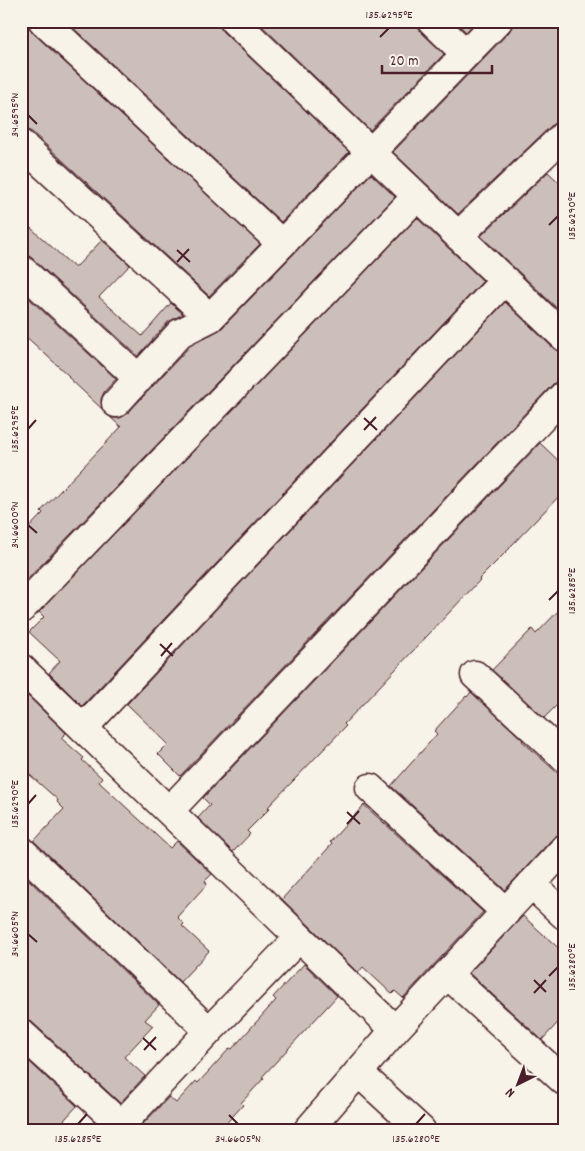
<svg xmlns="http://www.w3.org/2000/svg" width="585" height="1151" font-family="Dekko,sans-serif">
  <rect width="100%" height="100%" fill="#f7f3e8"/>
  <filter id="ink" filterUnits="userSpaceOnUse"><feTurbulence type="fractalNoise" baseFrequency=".02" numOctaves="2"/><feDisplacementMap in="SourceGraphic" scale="10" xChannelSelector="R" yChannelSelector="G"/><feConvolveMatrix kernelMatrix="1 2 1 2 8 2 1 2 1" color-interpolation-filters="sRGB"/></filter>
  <g filter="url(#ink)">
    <path fill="#ccbfb9" stroke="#4a1f2b" d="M 21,21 L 28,21 L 28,26 L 32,32 L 260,244 L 209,296 L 32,132 L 25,129 L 21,129 Z
      M 66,21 L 219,21 L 219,26 L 223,32 L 349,152 L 281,222 Z
      M 257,21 L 417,21 L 417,26 L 421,32 L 444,54 L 370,130 Z
      M 455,21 L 476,21 L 466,32 Z
      M 513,21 L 564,21 L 564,120 L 560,120 L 553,124 L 458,214 L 393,152 L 509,32 L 513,25 Z
      M 548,172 L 564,187 L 564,315 L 481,236 Z
      M 371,174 L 395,197 L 21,586 L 21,536 L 43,513 L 41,511 L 121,427 L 110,417 L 113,418 L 120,418 L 127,414 L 190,346 L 221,329 Z
      M 417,218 L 483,281 L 82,706 L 49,673 L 60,661 L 29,632 L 44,617 L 39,612 Z
      M 21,219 L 75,268 L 102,240 L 130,265 L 99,297 L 142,336 L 171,303 L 183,314 L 168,322 L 138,356 L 32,258 L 25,254 L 21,254 Z
      M 21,291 L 116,379 L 104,392 L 101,399 L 102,409 L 68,377 L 69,376 L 21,332 Z
      M 505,302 L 553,348 L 560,352 L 564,352 L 564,380 L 559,380 L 553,384 L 180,776 L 158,754 L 168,744 L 127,704 Z
      M 540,443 L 564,466 L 564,491 L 510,547 L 510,548 L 479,579 L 480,580 L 344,724 L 346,726 L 268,807 L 270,808 L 247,831 L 250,834 L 233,852 L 198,818 L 210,805 L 203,798 Z
      M 564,605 L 564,698 L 544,718 L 492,670 L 532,629 L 536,634 Z
      M 471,692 L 523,740 L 522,741 L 564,779 L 564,834 L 559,834 L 553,838 L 505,890 L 391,786 L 437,734 L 434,731 L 466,696 L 467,697 Z
      M 28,696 L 66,733 L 61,738 L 84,758 L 82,760 L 102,778 L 99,782 L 170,848 L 177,841 L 212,874 L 205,881 L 207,884 L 177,917 L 184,924 L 182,926 L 209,951 L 180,982 L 34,841 L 64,809 L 57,802 L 58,800 L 21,767 L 21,703 Z
      M 364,805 L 483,912 L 403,998 L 395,991 L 392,994 L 363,967 L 358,973 L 282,899 L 332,844 L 330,842 Z
      M 29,880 L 159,1005 L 145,1020 L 153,1026 L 124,1057 L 145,1076 L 120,1103 L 32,1022 L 25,1018 L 21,1018 L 21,889 Z
      M 523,916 L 564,953 L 564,1016 L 542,1040 L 469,973 Z
      M 304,964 L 337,996 L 262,1077 L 264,1078 L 241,1103 L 243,1105 L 220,1130 L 143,1130 L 140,1127 L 169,1097 L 176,1103 L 196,1081 L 198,1083 L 230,1048 L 232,1049 L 276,1000 L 273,997 Z
      M 21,1054 L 77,1106 L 55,1130 L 21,1130 Z"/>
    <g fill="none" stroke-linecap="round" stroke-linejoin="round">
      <g stroke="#4a1f2b" stroke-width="31">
        <path id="minor" d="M 43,21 L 282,244
          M 234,21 L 564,337
          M 432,21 L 466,54
          M 21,144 L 210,318
          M 458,236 L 564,135
          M 21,269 L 139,379
          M 116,403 L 180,333 L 210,318 L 498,21
          M 21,609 L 417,196
          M 21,668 L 395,1030
          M 475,675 L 564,757
          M 83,728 L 505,280
          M 370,788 L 506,912
          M 169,811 L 564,395
          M 21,850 L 209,1031
          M 531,884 L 564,915
          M 447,974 L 564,1081
          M 21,1033 L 121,1125
          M 358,1072 L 421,1130
          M 116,1130 L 209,1031 L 299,938
          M 308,1130 L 395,1030 L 564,849"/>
      </g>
      <use href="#minor" stroke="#f7f3e8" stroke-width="28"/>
    </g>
  </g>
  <path fill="none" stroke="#4a1f2b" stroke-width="2" d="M 380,37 L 389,28M 28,115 L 37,124M 549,225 L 558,216M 177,250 L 190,262M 177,262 L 189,249M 364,418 L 377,430M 28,429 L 36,420M 364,430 L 376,417M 28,525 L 37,533M 549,600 L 558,591M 160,644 L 173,656M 161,656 L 172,643M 28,804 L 36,795M 347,812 L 360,824M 347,824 L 359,811M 28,934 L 37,942M 549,976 L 558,967M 534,980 L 546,992M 534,993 L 546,980M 143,1038 L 156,1050M 144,1050 L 156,1037M 229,1115 L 238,1124M 78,1124 L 87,1114M 416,1124 L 425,1114"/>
  <rect width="585" height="1151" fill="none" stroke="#f7f3e8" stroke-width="55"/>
  <g transform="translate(518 1084) rotate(222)" stroke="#f7f3e8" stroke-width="4" paint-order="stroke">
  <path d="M0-4L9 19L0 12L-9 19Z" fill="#4a1f2b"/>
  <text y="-8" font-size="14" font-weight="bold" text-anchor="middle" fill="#4a1f2b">N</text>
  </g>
  <path d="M382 65v8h110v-8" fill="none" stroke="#4a1f2b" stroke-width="2.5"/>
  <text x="390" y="65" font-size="15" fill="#4a1f2b" stroke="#f7f3e8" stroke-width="4" paint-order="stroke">20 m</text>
  <rect x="28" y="28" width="530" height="1096" fill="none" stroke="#4a1f2b" stroke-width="2"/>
  <g font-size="12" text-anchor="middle" fill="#4a1f2b">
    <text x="389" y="18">135.6295°E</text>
    <text transform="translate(14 115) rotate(-90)" y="4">34.6595°N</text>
    <text transform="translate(571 216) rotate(-90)" y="4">135.6290°E</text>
    <text transform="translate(14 429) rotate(-90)" y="4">135.6295°E</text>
    <text transform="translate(14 525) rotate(-90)" y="4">34.6600°N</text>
    <text transform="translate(571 591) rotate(-90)" y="4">135.6285°E</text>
    <text transform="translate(14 804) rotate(-90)" y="4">135.6290°E</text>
    <text transform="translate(14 934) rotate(-90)" y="4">34.6605°N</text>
    <text transform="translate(571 967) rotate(-90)" y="4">135.6280°E</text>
    <text x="78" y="1142">135.6285°E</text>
    <text x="238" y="1142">34.6605°N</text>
    <text x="416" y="1142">135.6280°E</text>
  </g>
</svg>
